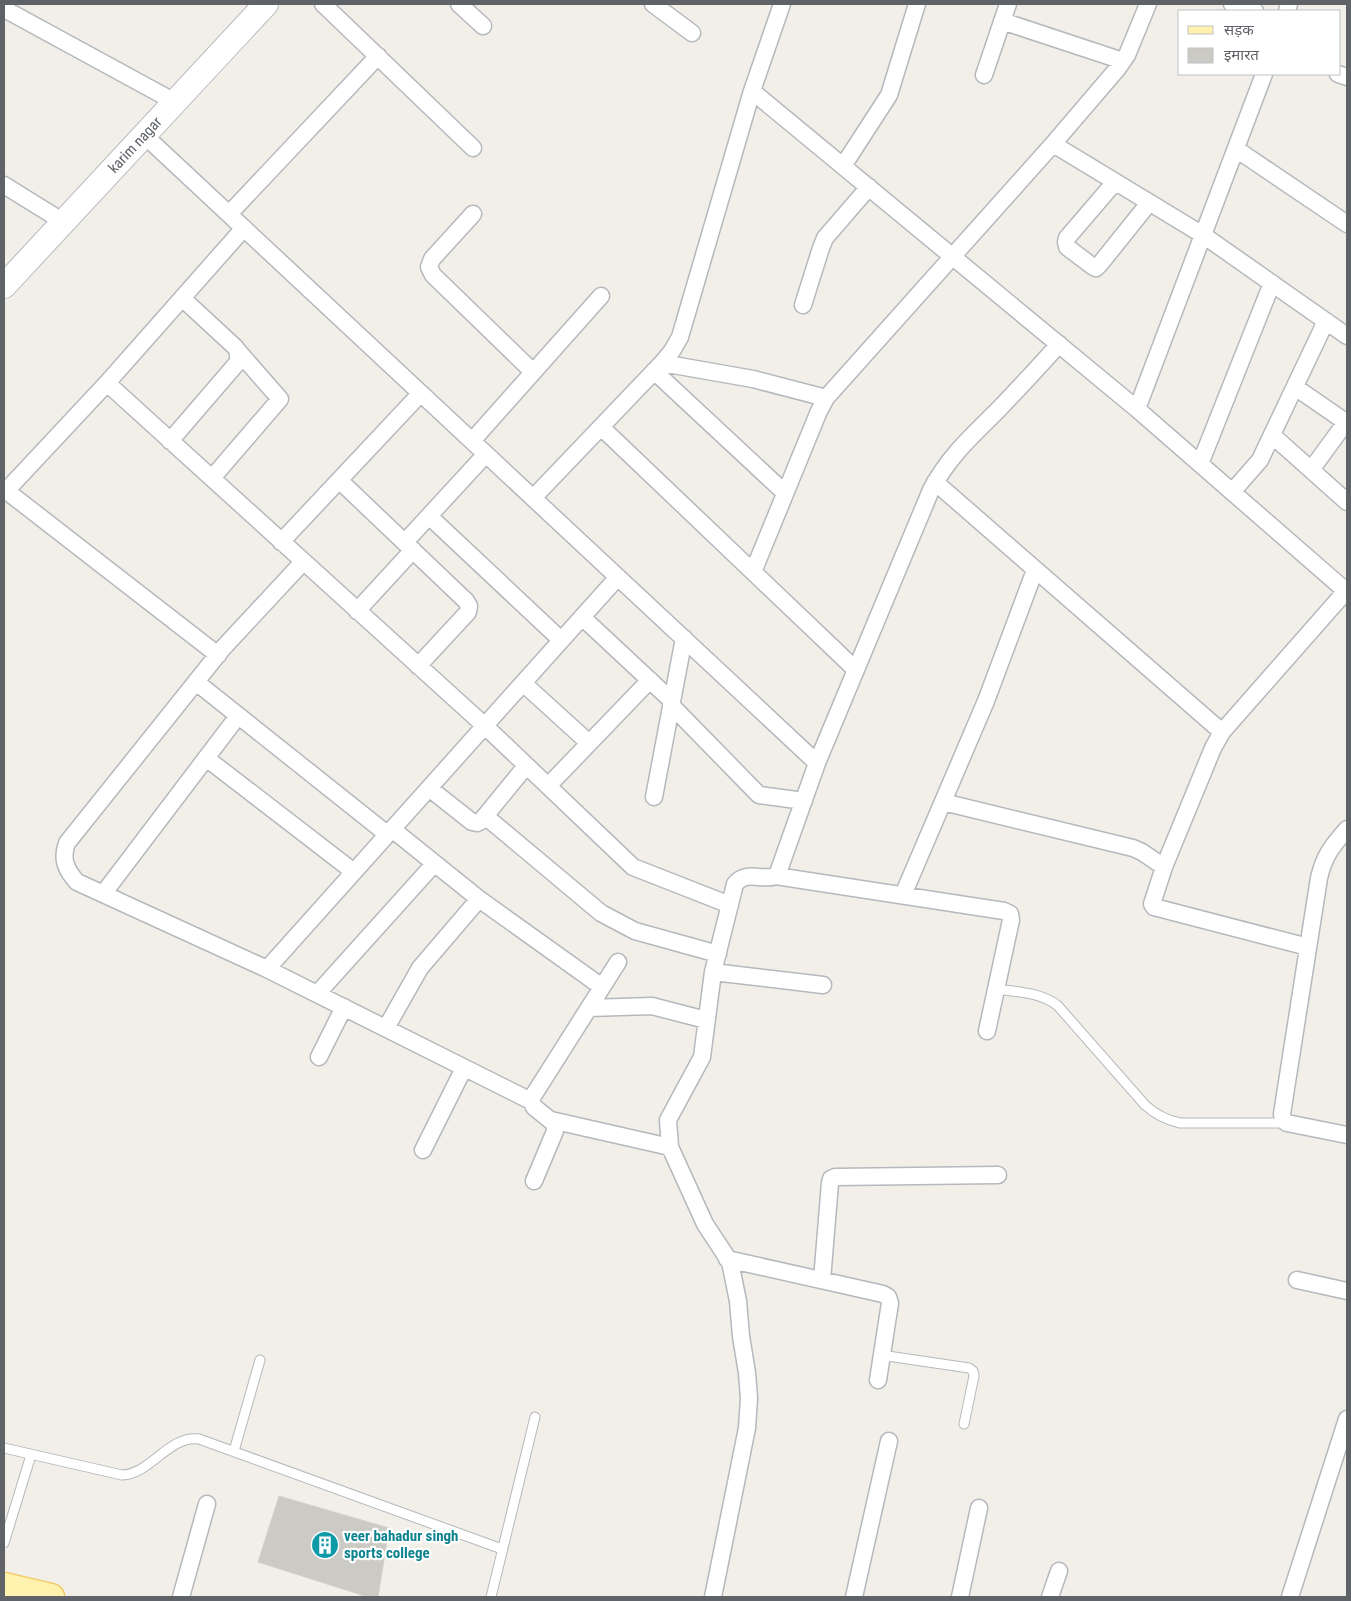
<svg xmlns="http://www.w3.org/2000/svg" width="1351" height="1601" font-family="'Roboto Condensed','Noto Sans Devanagari',sans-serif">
  <rect width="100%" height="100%" fill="#f1efe8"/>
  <path fill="#cccac5" stroke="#d6d1c6" d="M 279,1496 L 389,1528 L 378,1597 L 368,1597 L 258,1562 Z"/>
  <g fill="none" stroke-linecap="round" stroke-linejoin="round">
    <g stroke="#b5b8bc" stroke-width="11">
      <path id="lane" d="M 996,989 C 1017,992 1041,992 1058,1006 L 1145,1105 C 1156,1115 1166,1120 1180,1123 L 1286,1123
        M 881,1355 L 969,1368 L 973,1371 L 974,1376 L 964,1424
        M 4,1448 L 122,1475 C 151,1474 169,1435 199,1439 L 502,1549
        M 234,1451 L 260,1360
        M 4,1543 L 31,1455
        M 491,1597 L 535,1417"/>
    </g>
    <g stroke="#b5b8bc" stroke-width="19">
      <path id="street" d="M 5,4 L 8,11 L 175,102
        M 323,4 L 473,148
        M 459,4 L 483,26
        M 653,4 L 692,33
        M 1232,4 L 1255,11
        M 1287,11 L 1289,4
        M 1002,21 L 1123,61
        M 1338,74 L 1347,77
        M 984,75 L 1008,4
        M 752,91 L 1137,409 L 1347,592
        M 144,135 L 817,763
        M 1053,144 L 1203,235 L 1347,336
        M 1236,149 L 1347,224
        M 843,166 L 889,95 L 917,4
        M 1115,182 L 1067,238 L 1066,242 L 1067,247 L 1092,266 L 1096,268 L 1100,264 L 1149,203
        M 4,185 L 62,221
        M 229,214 L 378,56
        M 473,214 L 432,259 L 429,267 L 433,275 L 533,372
        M 803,305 L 821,248 L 825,238 L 869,187
        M 662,363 L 753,379 L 826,398
        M 654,371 L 785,493
        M 107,383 L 485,726 L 633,867 L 730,905
        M 1295,387 L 1347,423
        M 1137,409 L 1264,74
        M 601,427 L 856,670
        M 1272,435 L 1347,502
        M 170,441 L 238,362 L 238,351 L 235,347 L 182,298
        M 472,441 L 601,296
        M 1200,464 L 1272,283
        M 1311,470 L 1346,422
        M 212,478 L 280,399 L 238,351
        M 339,480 L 466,601 L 469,606 L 468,612 L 418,666
        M 935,482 L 1222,732
        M 4,489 L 218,655
        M 6,491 L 107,383 L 244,228
        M 1232,492 L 1260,460 L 1326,321
        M 533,498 L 662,363 L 672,351 L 680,337 L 752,91 L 782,4
        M 429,516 L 561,640
        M 281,542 L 421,393
        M 405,542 L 486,454
        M 303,562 L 223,648 L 67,843 C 61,859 66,870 77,882 L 267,969 L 531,1101
        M 753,572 L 819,411 L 826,398 L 1053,144 L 1118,68 L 1127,55 L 1148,4
        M 357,611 L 413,550
        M 582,617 L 672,701
        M 196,682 L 387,834
        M 523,683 L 589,743
        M 671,705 L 759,795 L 804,801
        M 206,758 L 354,872
        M 548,786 L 650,680
        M 429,788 L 472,822 L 477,823 L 481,821 L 526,766
        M 654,797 L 684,638
        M 943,802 L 1133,848 L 1142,852 L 1164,867
        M 485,816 L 601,913 L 635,931 L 718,954
        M 392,829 L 479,899 L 602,987
        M 1347,829 C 1332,846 1324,856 1319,878 L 1282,1114 L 1283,1120 L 1287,1123 L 1347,1135
        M 776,876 L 1004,911 L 1010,914 L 1011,920 L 987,1031
        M 103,894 L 238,716
        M 903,895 L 986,701 L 1035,570
        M 1308,947 L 1154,907 L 1152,904 L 1164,867 L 1213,748 L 1222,732 L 1346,591
        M 267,969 L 618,577
        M 713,972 L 823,985
        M 317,994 L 434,864
        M 589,1008 L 652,1006 L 706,1020
        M 386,1028 L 420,968 L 479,899
        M 319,1057 L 344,1007
        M 551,1120 L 670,1147
        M 423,1150 L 464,1068
        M 534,1181 L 555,1131 L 555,1124 L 534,1107 L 531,1101 L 533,1096 L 618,962
        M 727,1259 L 883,1294 L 888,1297 L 890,1303 L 878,1380
        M 822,1280 L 830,1183 L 831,1179 L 835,1177 L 998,1175
        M 1297,1280 L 1347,1291
        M 181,1597 L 207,1504
        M 713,1597 L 747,1428 L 749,1398 L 747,1373 L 741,1336 L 738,1301 L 730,1262 L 705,1224 L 670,1147 L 668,1120 L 702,1057 L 713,972 L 735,884 C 746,870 762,881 776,876 L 779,870 L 817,763 L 931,490 C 949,456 972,436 998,410 C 1019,388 1039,367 1059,344
        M 854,1597 L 889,1441
        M 960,1597 L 979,1508
        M 1050,1597 L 1059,1571
        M 1290,1597 L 1347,1419"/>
    </g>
    <g stroke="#b6babf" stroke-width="26">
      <path id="secondary" d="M 4,286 L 266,4"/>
    </g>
    <g stroke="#f2c960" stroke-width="29">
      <path id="primary" d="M 4,1586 L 51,1597"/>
    </g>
    <use href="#lane" stroke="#fff" stroke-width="9"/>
    <use href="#street" stroke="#fff" stroke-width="16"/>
    <use href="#secondary" stroke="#fff" stroke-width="24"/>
    <use href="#primary" stroke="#fff2af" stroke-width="26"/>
  </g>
  <defs>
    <g id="building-disc" transform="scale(1.4375)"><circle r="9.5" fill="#0f9aa8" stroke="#fff"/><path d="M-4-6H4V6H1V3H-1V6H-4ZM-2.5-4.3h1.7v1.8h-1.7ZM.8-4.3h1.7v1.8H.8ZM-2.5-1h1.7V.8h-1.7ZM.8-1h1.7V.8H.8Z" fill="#fff"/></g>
  </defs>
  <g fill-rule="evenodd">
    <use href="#building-disc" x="325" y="1545"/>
  </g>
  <g text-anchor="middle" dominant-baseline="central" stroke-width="4.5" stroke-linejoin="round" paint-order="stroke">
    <g font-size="15" fill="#5f6368" stroke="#fff">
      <text transform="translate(135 145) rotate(-47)">karim nagar</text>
    </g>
    <g font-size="15" font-weight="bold" fill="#0d838f" stroke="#fff" text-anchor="start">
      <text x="344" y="1536">veer bahadur singh<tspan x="344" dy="17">sports college</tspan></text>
    </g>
  </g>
  <rect width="1351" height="1601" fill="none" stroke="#5f6368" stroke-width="10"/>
  <rect x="1178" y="10" width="162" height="65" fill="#ffffff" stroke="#bfc1c3"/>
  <rect x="1188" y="26" width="25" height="8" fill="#fff2af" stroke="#bfc1c3"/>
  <text x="1224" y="35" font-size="15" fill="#5f6368">सड़क</text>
  <rect x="1188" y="48" width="25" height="15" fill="#cccac5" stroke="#bfc1c3"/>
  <text x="1224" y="60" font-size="15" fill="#5f6368">इमारत</text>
</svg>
